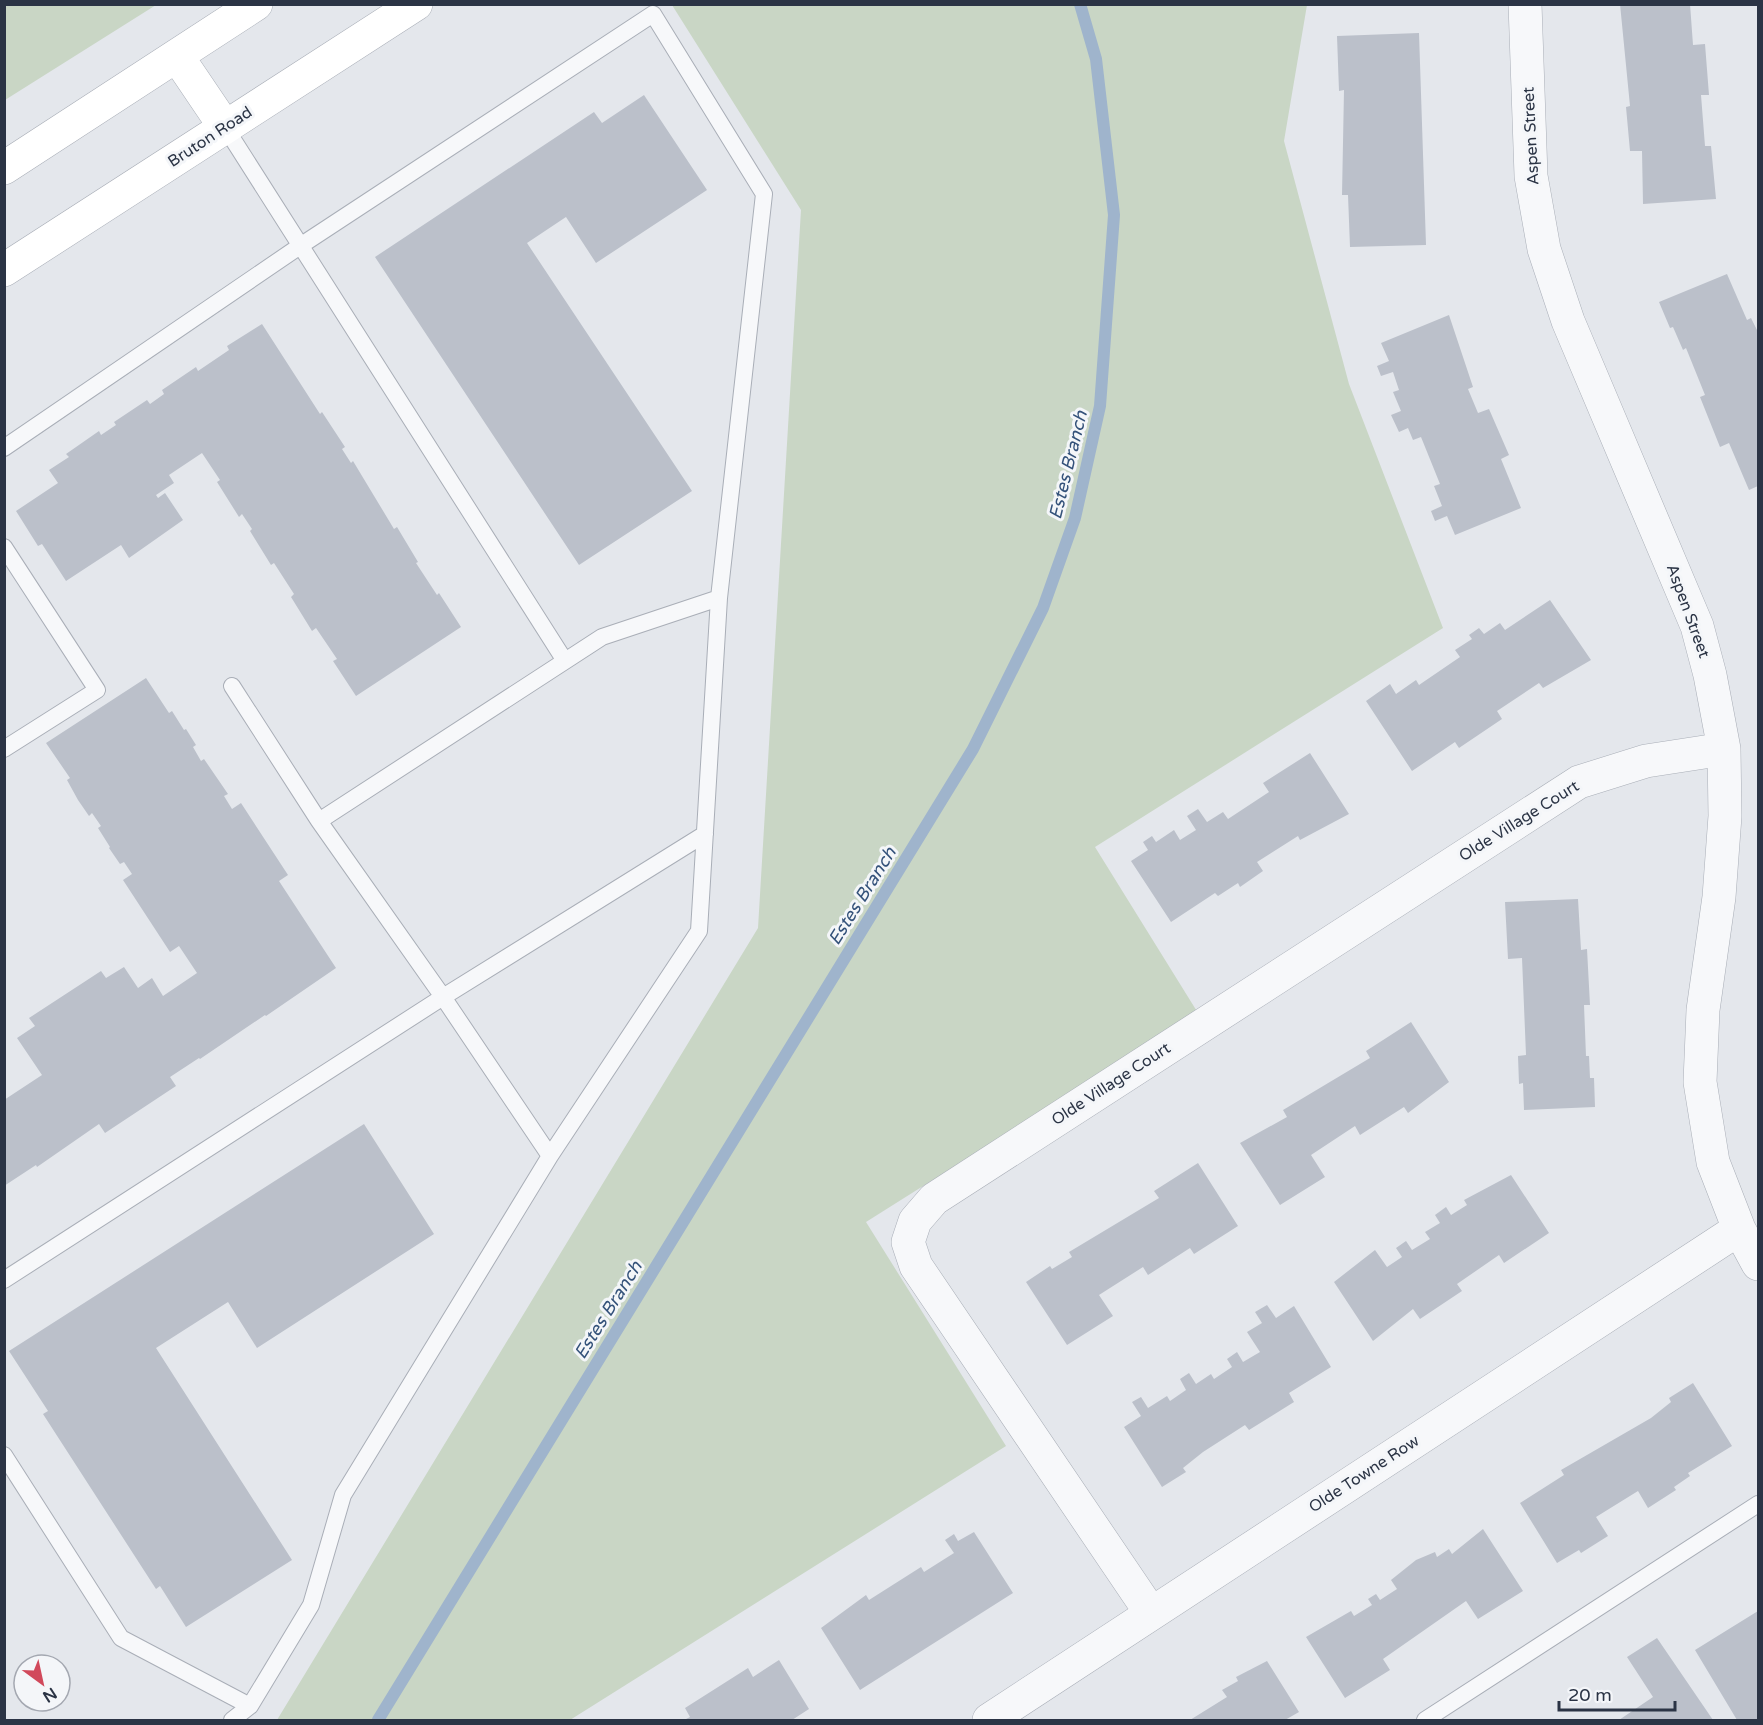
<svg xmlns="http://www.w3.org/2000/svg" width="1763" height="1725" font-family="'Varela Round',sans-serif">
  <rect width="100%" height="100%" fill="#e4e7ec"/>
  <path fill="#c9d6c5" d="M 5,4 L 156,4 L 156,5 L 5,100 Z
    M 672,5 L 1307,5 L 1284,141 L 1349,384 L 1443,628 L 1095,847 L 1198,1013 L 866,1222 L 1006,1446 L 570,1720 L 277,1720 L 758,928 L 801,210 Z"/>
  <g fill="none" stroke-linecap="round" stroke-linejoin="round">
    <path stroke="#9fb4cc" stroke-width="12" d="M 378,1720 L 973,749 L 1043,608 L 1075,518 L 1100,406 L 1114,215 L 1096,59 L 1080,4"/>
  </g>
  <path fill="#bbc0ca" d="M 1620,4 L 1690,4 L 1693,45 L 1705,44 L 1709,95 L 1701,95 L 1705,146 L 1711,146 L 1716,199 L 1643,204 L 1642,151 L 1630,151 L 1626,107 L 1630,106 Z
    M 1419,33 L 1426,245 L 1350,247 L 1348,195 L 1342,195 L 1344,90 L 1339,91 L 1337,36 Z
    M 644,95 L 707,190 L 596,263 L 566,217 L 527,243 L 692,491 L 579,565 L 375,257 L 594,112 L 602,123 Z
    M 1727,274 L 1747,320 L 1751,318 L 1758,332 L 1758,486 L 1749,490 L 1729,443 L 1720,447 L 1700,397 L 1705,395 L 1686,348 L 1683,350 L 1673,327 L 1670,328 L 1659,302 Z
    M 1449,315 L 1473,387 L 1468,389 L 1478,413 L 1489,409 L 1509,455 L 1501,459 L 1521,508 L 1455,535 L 1447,516 L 1435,521 L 1431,511 L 1442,506 L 1434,486 L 1440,484 L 1421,437 L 1413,440 L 1408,428 L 1399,432 L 1391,415 L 1401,411 L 1393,392 L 1399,390 L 1393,372 L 1381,376 L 1377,366 L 1389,361 L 1381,343 Z
    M 262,324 L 320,414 L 322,412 L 345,447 L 342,449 L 351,463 L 353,461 L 394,529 L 397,527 L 418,562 L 416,563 L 437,595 L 439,593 L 461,627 L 356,696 L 333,661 L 337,659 L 316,628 L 312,631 L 291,597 L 294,594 L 274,563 L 271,565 L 250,531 L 252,529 L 242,514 L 239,517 L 217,482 L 220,480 L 202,453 L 169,475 L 174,483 L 156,495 L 158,498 L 165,493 L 183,520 L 129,558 L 121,545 L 66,581 L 42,544 L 38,546 L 16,511 L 58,483 L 49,470 L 69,457 L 66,454 L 99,431 L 101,435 L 116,425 L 114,422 L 147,400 L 150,404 L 164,394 L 162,390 L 196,367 L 198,371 L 229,350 L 227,346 Z
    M 1550,600 L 1591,660 L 1543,688 L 1539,683 L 1497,711 L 1502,719 L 1459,748 L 1455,742 L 1412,771 L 1366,701 L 1390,684 L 1396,694 L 1416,680 L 1419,685 L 1460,657 L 1455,650 L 1472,639 L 1469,635 L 1479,628 L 1484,634 L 1500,623 L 1505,630 Z
    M 146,678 L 169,713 L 172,711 L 184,730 L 186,729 L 196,745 L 193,747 L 201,761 L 204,759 L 228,794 L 224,796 L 232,809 L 241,803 L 288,875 L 279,881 L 336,968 L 266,1016 L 265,1015 L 200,1059 L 199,1058 L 170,1077 L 176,1086 L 105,1133 L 99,1124 L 37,1167 L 36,1165 L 4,1186 L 4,1100 L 42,1075 L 17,1038 L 35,1026 L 29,1018 L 101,971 L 106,978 L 124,967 L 138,988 L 152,978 L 163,996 L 197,973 L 179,946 L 170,952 L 123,880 L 132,874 L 124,862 L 120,864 L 109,848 L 110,847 L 98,828 L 101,826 L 92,813 L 89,816 L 78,800 L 67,780 L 70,778 L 46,743 Z
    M 1310,753 L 1349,814 L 1300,840 L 1298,836 L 1257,862 L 1263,871 L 1240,887 L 1238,883 L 1218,896 L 1215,893 L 1171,922 L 1131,861 L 1148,850 L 1143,842 L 1152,836 L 1156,842 L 1174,830 L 1180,840 L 1196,830 L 1187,816 L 1198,809 L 1207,822 L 1223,812 L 1228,819 L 1269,792 L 1263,783 Z
    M 1578,899 L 1581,950 L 1587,949 L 1590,1005 L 1584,1005 L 1586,1056 L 1589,1056 L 1590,1078 L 1594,1078 L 1595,1107 L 1524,1110 L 1523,1083 L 1519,1084 L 1518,1056 L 1526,1055 L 1522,958 L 1508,959 L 1505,902 Z
    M 1411,1022 L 1449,1082 L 1408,1113 L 1404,1107 L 1360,1135 L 1355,1126 L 1311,1155 L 1325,1177 L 1280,1205 L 1240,1143 L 1287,1117 L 1283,1110 L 1370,1058 L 1366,1051 Z
    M 364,1124 L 434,1234 L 257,1348 L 228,1302 L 156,1348 L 292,1560 L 186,1627 L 160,1586 L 156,1589 L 43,1414 L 48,1411 L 9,1351 Z
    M 1198,1163 L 1238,1226 L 1194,1254 L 1190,1248 L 1148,1275 L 1143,1267 L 1099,1295 L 1113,1316 L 1067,1345 L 1026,1282 L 1050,1266 L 1052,1269 L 1072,1257 L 1069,1252 L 1159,1198 L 1154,1191 Z
    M 1511,1175 L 1549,1233 L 1504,1263 L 1499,1255 L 1457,1284 L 1462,1291 L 1420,1319 L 1413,1309 L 1373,1341 L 1334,1282 L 1375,1250 L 1387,1267 L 1402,1257 L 1396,1248 L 1406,1241 L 1412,1250 L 1430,1239 L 1425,1232 L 1440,1223 L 1435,1215 L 1446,1207 L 1451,1215 L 1467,1205 L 1464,1200 Z
    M 1267,1305 L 1276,1318 L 1294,1306 L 1331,1367 L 1289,1393 L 1294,1402 L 1249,1430 L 1245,1425 L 1203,1452 L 1183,1468 L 1186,1472 L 1162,1487 L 1124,1427 L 1141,1416 L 1132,1402 L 1141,1397 L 1148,1408 L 1167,1396 L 1170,1401 L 1186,1390 L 1180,1379 L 1189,1373 L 1196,1384 L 1211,1374 L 1214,1379 L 1232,1367 L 1227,1359 L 1237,1352 L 1243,1362 L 1260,1352 L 1247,1332 L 1262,1323 L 1255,1312 Z
    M 1693,1383 L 1732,1446 L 1688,1473 L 1690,1476 L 1674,1487 L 1676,1490 L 1648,1508 L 1638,1491 L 1596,1517 L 1608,1536 L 1581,1553 L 1579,1550 L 1557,1563 L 1520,1503 L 1564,1475 L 1561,1470 L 1651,1418 L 1671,1402 L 1669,1398 Z
    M 1483,1529 L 1523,1591 L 1478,1619 L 1466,1601 L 1383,1659 L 1390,1670 L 1345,1698 L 1306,1637 L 1351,1611 L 1354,1616 L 1372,1605 L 1368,1599 L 1376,1594 L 1380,1600 L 1397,1589 L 1391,1580 L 1416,1560 L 1435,1552 L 1437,1557 L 1449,1549 L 1452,1554 Z
    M 974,1532 L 1013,1593 L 860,1690 L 821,1628 L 866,1595 L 869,1600 L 921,1567 L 924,1572 L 954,1553 L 945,1540 L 954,1534 L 958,1541 Z
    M 1758,1611 L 1758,1719 L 1737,1720 L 1695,1650 Z
    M 1657,1638 L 1713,1720 L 1619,1720 L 1653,1697 L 1627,1657 Z
    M 779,1660 L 809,1709 L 792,1720 L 684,1720 L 690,1717 L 685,1708 L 748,1668 L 753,1677 Z
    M 1267,1661 L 1299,1712 L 1285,1720 L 1190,1720 L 1227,1697 L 1222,1690 L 1238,1681 L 1236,1677 Z"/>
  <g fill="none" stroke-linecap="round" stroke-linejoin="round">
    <g stroke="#a9aeb7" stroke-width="18">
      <path id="lane" d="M 225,127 L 565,661
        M 4,448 L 300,246 L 653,14 L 764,194 L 719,598 L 699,931 L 550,1156
        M 4,547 L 97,690 L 4,749
        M 232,686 L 319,821
        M 4,1280 L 443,997 L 705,834
        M 4,1455 L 121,1638 L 250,1706
        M 232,1720 L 250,1706 L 311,1605 L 343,1495 L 550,1156 L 443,997 L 319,821 L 602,637 L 719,598
        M 1425,1720 L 1758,1504"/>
    </g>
    <g stroke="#a9aeb7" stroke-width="34">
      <path id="street" d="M 1525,4 L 1531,176 L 1544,249 L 1568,321 L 1697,626 L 1710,675 L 1724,749 L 1725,816 L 1719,897 L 1703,1010 L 1700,1082 L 1713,1162 L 1739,1229 L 1758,1264
        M 1151,1613 L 916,1266 L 908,1242 L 915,1221 L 934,1199 L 1579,782 L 1646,761 L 1724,749
        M 989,1720 L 1739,1229"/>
    </g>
    <g stroke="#a9aeb7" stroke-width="34">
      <path id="secondary" d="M 177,56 L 225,127
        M 4,168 L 256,4
        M 4,270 L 416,4"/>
    </g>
    <use href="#lane" stroke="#f7f8fa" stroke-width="16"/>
    <use href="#street" stroke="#f7f8fa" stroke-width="33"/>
    <use href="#secondary" stroke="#fff" stroke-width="33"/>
  </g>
  <g text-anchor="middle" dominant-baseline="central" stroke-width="6" stroke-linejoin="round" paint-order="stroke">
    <g font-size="16" fill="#2b3445" stroke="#f4f6f9">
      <text transform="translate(1531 136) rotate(-93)">Aspen Street</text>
      <text transform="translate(210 137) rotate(-33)">Bruton Road</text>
      <text transform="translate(1688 611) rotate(70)">Aspen Street</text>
      <text transform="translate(1519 821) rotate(-32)">Olde Village Court</text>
      <text transform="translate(1111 1084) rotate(-33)">Olde Village Court</text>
      <text transform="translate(1364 1474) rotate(-33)">Olde Towne Row</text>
    </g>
    <g font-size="18" font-style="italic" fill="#34527a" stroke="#f4f6f9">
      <text transform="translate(1068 465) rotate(-76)">Estes Branch</text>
      <text transform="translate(862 896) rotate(-58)">Estes Branch</text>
      <text transform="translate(608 1310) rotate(-58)">Estes Branch</text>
    </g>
  </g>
  <rect width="1763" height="1725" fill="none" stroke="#2b3445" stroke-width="12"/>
  <g transform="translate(42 1683) rotate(147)"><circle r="28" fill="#f4f6f9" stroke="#a4a8b1" stroke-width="1.5"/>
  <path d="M0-4.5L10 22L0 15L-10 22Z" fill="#d1495b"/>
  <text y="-9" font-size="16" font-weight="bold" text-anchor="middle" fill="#2b3445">N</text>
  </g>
  <path d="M1559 1701v9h116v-9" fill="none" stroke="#2b3445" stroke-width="3"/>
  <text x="1568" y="1701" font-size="18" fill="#2b3445" stroke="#f4f6f9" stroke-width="4.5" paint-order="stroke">20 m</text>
</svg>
